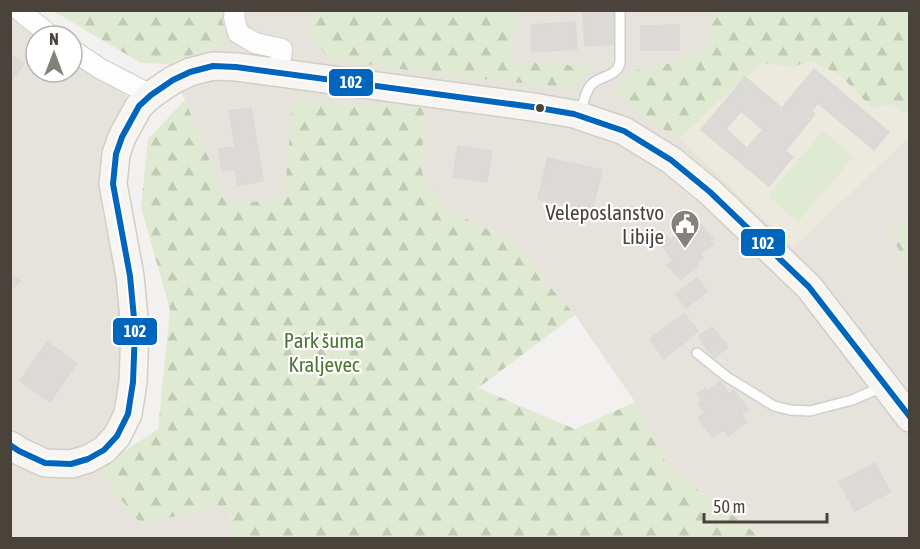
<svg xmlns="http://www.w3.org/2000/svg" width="920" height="549" font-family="'Asap Condensed',sans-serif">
  <defs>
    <pattern id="forest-firs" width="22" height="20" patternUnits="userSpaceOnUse" patternTransform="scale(1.5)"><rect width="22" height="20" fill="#e0ead2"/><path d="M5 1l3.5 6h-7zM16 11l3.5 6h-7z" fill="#c2cab5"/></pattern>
  </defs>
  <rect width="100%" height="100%" fill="#f3f1ef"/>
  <path fill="#e6e3dd" d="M 219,11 L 909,11 L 909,538 L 760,538 L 746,525 L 670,470 L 635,402 L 575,315 L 508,239 L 444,208 L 422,174 L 424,108 L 284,199 L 227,204 L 185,100 L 167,64 L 228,41 Z
    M 10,12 L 36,36 L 36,72 L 72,72 L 72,59 L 126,95 L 126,102 L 111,126 L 103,150 L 99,169 L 102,210 L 113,262 L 119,304 L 121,333 L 119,392 L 115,406 L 106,428 L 98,438 L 86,446 L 72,451 L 54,452 L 37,448 L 11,432 Z
    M 11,455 L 97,469 L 141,524 L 227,505 L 235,538 L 11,538 Z"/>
  <path fill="#ece9df" d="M 769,29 L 909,115 L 909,137 L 793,248 L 674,132 Z"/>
  <path fill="url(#forest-firs)" d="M 53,11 L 219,11 L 229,41 L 167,64 L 141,63 Z
    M 313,11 L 520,11 L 514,25 L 510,64 L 562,62 L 572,67 L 593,66 L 576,88 C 493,80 410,73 327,57 L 312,34 Z
    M 715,11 L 909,11 L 909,112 L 892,104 L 872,108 L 840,75 L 812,61 L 791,67 L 763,63 L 723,97 L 687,132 L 677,139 L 616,94 L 633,71 L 677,62 L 707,46 L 711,21 Z
    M 185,100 L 227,204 L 284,199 L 293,100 L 424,108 L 422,173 L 444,208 L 508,239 L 575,315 L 478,388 L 575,429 L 635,402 L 670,470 L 746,525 L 760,538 L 235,538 L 227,505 L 141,524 L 97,469 L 158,429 L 170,310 L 141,207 L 148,139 Z
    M 909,219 L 909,268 L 890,234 Z"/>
  <path fill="#e0ead2" d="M 823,131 L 853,157 L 798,222 L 768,196 Z"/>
  <path fill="#dcdad7" stroke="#dbd8d5" stroke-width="1.5" fill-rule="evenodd" d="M 583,10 L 613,10 L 615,44 L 585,46 Z
    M 575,22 L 577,49 L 532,52 L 531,25 Z
    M 679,25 L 679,50 L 641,50 L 641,26 Z
    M 10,54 L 24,63 L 10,82 Z
    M 814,69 L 889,132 L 874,150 L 818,103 L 811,111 L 815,114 L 785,151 L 793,157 L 769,186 L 701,130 L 745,77 L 782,108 ZM 741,111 L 763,130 L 747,148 L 726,129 Z
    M 251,108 L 263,181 L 238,185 L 235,169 L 222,171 L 219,149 L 235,147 L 229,111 Z
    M 458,146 L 492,151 L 487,182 L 453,177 Z
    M 548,158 L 602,170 L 592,211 L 538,199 Z
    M 692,215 L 713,239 L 709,241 L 713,244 L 700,254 L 703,258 L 697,263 L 698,264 L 681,280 L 667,265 L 673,260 L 658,241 L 666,235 L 671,240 L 676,237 L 673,231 Z
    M 10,273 L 20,281 L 10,291 Z
    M 697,278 L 707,291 L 686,308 L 676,294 Z
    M 684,314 L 698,331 L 664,359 L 650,339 Z
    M 712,327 L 728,347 L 714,358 L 698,337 Z
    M 47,342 L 77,363 L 50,402 L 20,381 Z
    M 720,382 L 729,394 L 734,390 L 748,409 L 741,414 L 747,422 L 728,436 L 724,430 L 713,438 L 698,418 L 705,413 L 698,403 L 701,400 L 697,394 L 705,389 L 706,392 Z
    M 875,463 L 890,492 L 855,511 L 839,482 Z"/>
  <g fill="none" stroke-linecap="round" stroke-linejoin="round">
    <g stroke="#d1cfcc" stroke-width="12">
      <path id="lane" d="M 580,114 C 583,105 585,93 590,86 C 599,75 616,78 620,63 L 620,10
        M 697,353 L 727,377 L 774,406 L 790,410 L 810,411 L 852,400 L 882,387"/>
    </g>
    <g stroke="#d1cfcc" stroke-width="22">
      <path id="street" d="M 19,10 L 51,36
        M 235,10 L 234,17 L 238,33 L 255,43 L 282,49 L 279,72
        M 72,50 L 101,69 L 151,95"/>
    </g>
    <g stroke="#d1cec6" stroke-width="30">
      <path id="secondary" d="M 10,445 L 19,451 L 45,463 L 71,464 L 88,459 L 104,450 L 117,436 L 128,414 L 133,382 L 135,329 L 130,276 L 113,184 L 116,154 L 122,137 L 139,106 L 151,95 L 173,80 L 190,72 L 213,66 L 236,67 L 533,107 L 574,114 L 624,131 L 671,160 L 710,192 L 809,287 L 910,418"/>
    </g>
    <use href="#lane" stroke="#fdfdfd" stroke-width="9"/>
    <use href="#street" stroke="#fdfdfd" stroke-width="20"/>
    <use href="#secondary" stroke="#f7f5f2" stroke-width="27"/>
    <g stroke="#fff" stroke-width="10">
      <path id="bus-1" d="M 10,445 L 19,451 L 45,463 L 71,464 L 88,459 L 104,450 L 117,436 L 128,414 L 133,382 L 135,329 L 130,276 L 113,184 L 116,154 L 122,137 L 139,106 L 151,95 L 173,80 L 190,72 L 213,66 L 236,67 L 533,107 L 574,114 L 624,131 L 671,160 L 710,192 L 809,287 L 910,417"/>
    </g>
    <use href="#bus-1" stroke="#0065bd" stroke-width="6"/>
  </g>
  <defs>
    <g id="civic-pin" transform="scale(1.5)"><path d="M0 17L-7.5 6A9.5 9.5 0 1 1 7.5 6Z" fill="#84807a" stroke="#fff"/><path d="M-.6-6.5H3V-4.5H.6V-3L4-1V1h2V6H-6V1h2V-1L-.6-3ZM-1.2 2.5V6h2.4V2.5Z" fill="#fff"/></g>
  </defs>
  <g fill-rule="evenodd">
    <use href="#civic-pin" x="685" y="224"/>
  </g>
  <circle fill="#49433b" stroke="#fff" stroke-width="2" cx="540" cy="108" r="5"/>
  <g text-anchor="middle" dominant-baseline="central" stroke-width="4.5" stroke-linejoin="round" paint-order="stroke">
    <g font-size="21" fill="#49433b" stroke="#fff" text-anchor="end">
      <text x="664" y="212">Veleposlanstvo<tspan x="664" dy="24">Libije</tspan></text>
    </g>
    <g font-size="21" fill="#4a7533" stroke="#fff">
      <text x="324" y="340">Park šuma<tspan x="324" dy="24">Kraljevec</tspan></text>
    </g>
  </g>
  <g stroke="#fff" stroke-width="2">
    <rect x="328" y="68" width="46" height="29" rx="6" fill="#0065bd"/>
    <rect x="740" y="228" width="46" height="29" rx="6" fill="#0065bd"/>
    <rect x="112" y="317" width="46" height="29" rx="6" fill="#0065bd"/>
  </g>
  <g font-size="16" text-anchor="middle" font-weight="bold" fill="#fff">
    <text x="351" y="88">102</text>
    <text x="763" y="249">102</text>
    <text x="135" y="337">102</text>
  </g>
  <rect width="920" height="549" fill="none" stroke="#49433b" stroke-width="24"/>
  <g transform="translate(54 54)"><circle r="28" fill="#ffffff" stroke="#b6b4b1" stroke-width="1.5"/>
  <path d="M0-4.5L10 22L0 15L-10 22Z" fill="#84807a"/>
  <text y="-9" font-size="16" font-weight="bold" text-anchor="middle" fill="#49433b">N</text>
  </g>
  <path d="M704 513v9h123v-9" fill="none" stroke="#49433b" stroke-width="3"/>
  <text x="713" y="513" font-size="18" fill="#49433b" stroke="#ffffff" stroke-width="4.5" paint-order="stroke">50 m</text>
</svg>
